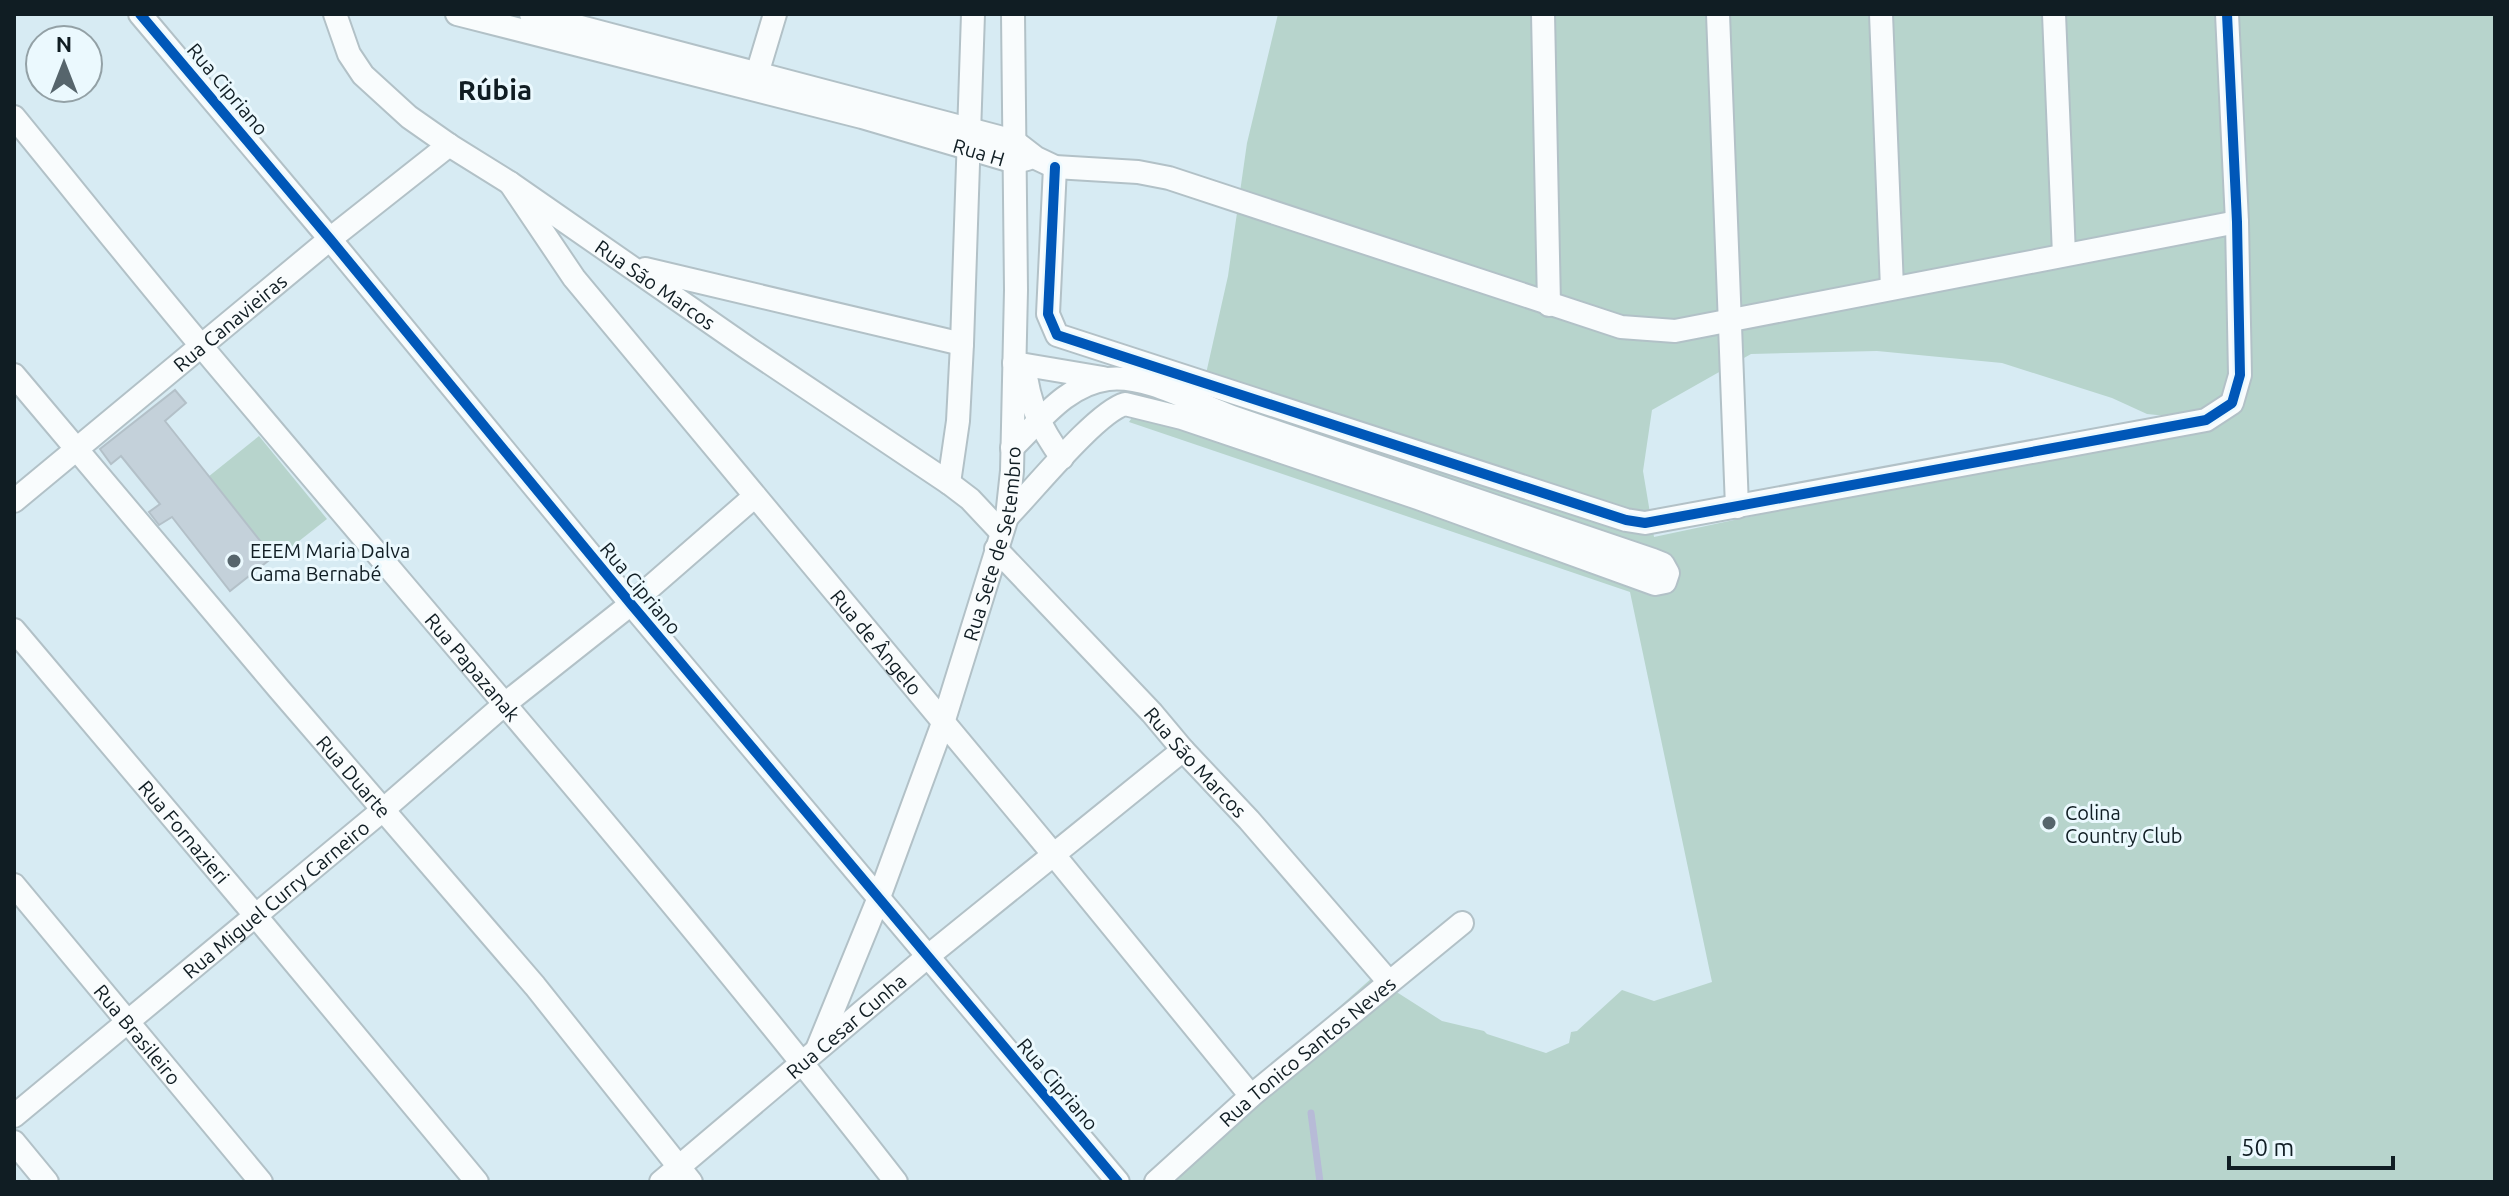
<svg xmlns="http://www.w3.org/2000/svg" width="2509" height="1196" font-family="Ubuntu,sans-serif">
  <rect width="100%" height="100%" fill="#d7ebf3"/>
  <path fill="#b7d4cc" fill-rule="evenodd" d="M 1278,14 L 2495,14 L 2495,1182 L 1142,1182 L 1373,977 L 1442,1021 L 1484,1031 L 1487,1034 L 1546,1053 L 1569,1043 L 1571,1032 L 1577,1031 L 1622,990 L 1654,1001 L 1712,982 L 1630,592 L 1129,422 L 1159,378 L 1203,387 L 1228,276 L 1247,143 ZM 1877,351 L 2002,363 L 2112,398 L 2147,414 L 2207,420 L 1654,537 L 1643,471 L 1652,410 L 1751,354 Z
    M 259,436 L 327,519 L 275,560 L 208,477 Z"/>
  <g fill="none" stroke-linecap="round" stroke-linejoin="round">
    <path stroke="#b7bbd7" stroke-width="7" d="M 1311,1113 L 1320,1182"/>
  </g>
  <path fill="#c4d1da" stroke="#b3c0c8" stroke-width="2" d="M 175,390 L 186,403 L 165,421 L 273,557 L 230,591 L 172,517 L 159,525 L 149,512 L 160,504 L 121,456 L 111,464 L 100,449 Z"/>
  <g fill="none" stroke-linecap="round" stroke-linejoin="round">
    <g stroke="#b2c1c7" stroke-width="26">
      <g id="minor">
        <path d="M 140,14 L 330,239 L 631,604 L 1118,1182"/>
        <path id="s1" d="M 335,14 L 349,54 L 363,75 L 409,117 L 449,145 L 510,183 L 749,349 L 949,483 L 970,499 L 1001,532"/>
        <path id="s2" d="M 457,14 L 862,117 L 1015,162 L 1027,159"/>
        <path d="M 531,14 L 1014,141 L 1036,158 L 1055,167 L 1138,172 L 1169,178 L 1621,327 L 1675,331 L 2237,222"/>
        <path d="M 1543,14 L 1549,305"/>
        <path d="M 1718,14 L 1737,507"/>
        <path d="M 1881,14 L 1892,288"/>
        <path d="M 2054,14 L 2064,255"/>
        <path d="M 754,84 L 775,14"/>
        <path id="s3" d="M 14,117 C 77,194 139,272 203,348 C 436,625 674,897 896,1182"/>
        <path d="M 1055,167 L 1048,314 L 1057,335 L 1626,520 L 1645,523 L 2206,420 L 2232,403 L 2240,375 L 2237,222 L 2227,14"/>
        <path id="s4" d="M 510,183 L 574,278 L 1054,855 L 1251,1096"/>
        <path d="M 645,269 L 962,344"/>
        <path d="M 1014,363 L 1103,378"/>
        <path d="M 1025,367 C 1028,403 1041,429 1062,458"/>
        <path id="s5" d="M 14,375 L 279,689 L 535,986 L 691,1182"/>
        <path d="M 949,483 L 958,421 L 962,344 L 973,14"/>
        <path id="s6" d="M 14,501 L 330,239 L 449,145"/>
        <path d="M 1007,517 C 1032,492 1096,412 1125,404 L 1182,418 L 1418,498 L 1655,584 L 1665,582 L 1668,573 L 1663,564 L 1653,560 C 1513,513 1374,465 1235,418 C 1197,405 1148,374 1108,379 C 1067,384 1040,421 1012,448"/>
        <path id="s7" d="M 996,549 L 1152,713 L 1183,750 L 1249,820 L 1389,982"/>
        <path id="s8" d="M 14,630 L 255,915 L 477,1182"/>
        <path id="s9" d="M 14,885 L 261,1182"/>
        <path id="s10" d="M 818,1047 L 878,900 L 943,723 L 1007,517 L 1012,471 L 1016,290 L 1013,14"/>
        <path id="s11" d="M 14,1116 L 384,809 L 506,703 L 631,604 L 755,496"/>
        <path d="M 14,1142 L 47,1182"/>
        <path id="s12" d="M 661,1182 L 927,957 L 1183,750"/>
        <path id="s13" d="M 1156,1182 L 1251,1096 L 1462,923"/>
      </g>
    </g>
    <use href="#minor" stroke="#f9fcfd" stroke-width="22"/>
    <g stroke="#ebf9fe" stroke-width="15">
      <path id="cycleway" d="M 140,14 L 330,239 L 631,604 L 1118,1182
        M 1055,167 L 1048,314 L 1057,335 L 1626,520 L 1645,523 L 2206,420 L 2232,403 L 2240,375 L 2237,222 L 2227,14"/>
    </g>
    <use href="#cycleway" stroke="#0057b8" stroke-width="10"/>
  </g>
  <g fill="#56656c" stroke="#ebf9fe" stroke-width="3">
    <circle cx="234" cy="561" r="8"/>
    <circle cx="2049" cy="823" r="8"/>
  </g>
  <g text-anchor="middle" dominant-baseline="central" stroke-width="6" stroke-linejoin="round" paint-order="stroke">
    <g font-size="20" fill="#101d23" stroke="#ebf9fe">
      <text transform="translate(228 89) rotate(50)">Rua Cipriano</text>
      <text stroke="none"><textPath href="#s2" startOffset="540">Rua H</textPath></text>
      <text stroke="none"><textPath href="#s1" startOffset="428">Rua São Marcos</textPath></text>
      <text stroke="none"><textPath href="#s6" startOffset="280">Rua Canavieiras</textPath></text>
      <text stroke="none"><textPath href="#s10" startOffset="534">Rua Sete de Setembro</textPath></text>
      <text transform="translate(641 588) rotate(50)">Rua Cipriano</text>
      <text stroke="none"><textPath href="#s4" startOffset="588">Rua de Ângelo</textPath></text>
      <text stroke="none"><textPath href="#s3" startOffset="716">Rua Papazanak</textPath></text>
      <text stroke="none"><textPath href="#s7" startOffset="292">Rua São Marcos</textPath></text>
      <text stroke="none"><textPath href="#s5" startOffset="526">Rua Duarte</textPath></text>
      <text stroke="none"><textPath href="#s8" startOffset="264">Rua Fornazieri</textPath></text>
      <text stroke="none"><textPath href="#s11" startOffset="340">Rua Miguel Curry Carneiro</textPath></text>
      <text stroke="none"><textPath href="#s12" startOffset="242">Rua Cesar Cunha</textPath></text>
      <text stroke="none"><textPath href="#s9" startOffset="194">Rua Brasileiro</textPath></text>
      <text stroke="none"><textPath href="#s13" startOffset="200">Rua Tonico Santos Neves</textPath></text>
      <text transform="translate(1058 1084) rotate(50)">Rua Cipriano</text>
    </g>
    <g font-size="20" fill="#101d23" stroke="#ebf9fe" text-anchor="start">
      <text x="250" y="550">EEEM Maria Dalva<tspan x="250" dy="23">Gama Bernabé</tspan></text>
      <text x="2065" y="812">Colina<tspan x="2065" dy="23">Country Club</tspan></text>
    </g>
    <g font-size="28" font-weight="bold" fill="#101d23" stroke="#ebf9fe">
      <text x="495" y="89">Rúbia</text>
    </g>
  </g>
  <rect width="2509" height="1196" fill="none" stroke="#101d23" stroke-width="32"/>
  <g transform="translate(64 64)"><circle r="38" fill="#ebf9fe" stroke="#93a1a6" stroke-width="2"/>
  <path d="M0-6L14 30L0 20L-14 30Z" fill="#56656c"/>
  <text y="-12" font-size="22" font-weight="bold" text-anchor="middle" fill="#101d23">N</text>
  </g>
  <path d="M2229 1156v12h164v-12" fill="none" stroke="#101d23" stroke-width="4"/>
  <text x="2241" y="1156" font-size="24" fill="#101d23" stroke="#ebf9fe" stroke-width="6" paint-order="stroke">50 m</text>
</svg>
